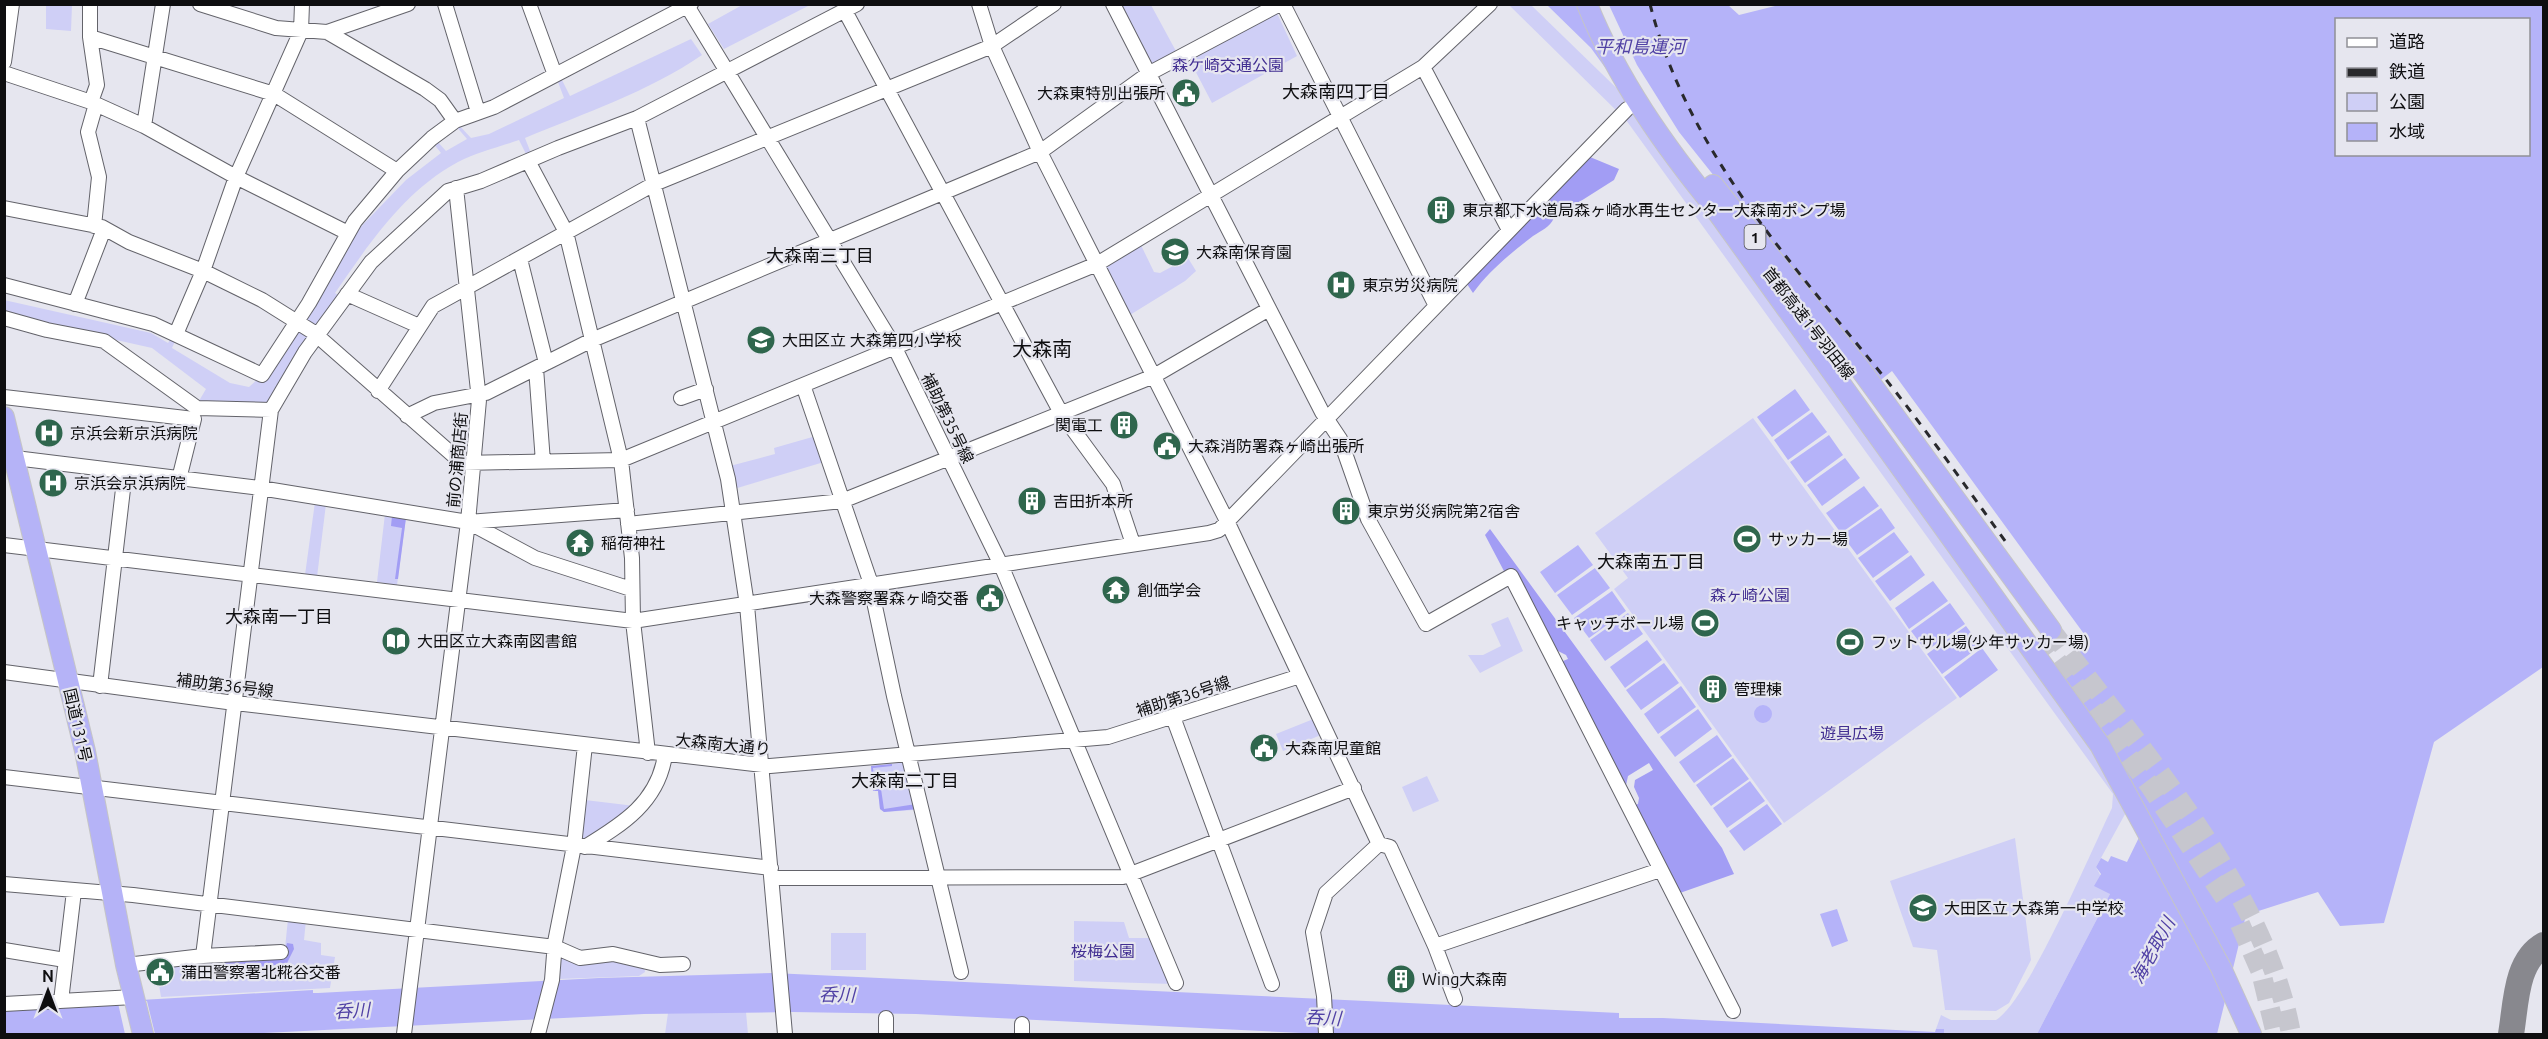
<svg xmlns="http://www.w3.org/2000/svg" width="2548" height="1039" font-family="Ubuntu,'Noto Sans JP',sans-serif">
  <rect width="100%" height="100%" fill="#e6e6ef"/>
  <path fill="#cfcff6" d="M 744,4 L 810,4 L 810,5 L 724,49 L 708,24 Z
    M 46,5 L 72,5 L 71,31 L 46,29 Z
    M 1120,5 L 1151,5 L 1177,53 L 1151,67 Z
    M 1509,5 L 1531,5 L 1635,106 L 2123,787 L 2130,805 L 2096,867 L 2110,894 L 2037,1034 L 1944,1034 L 1944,1029 L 1936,1029 L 1941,1015 L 1951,1020 L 1996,1020 C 2028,1001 2092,849 2112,808 L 2113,794 L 1626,120 Z
    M 1276,11 L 1297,56 L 1212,103 L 1188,57 Z
    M 691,39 L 702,55 C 648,92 585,113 525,138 L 532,156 L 528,158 L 519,140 C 499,147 477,152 458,162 C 404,191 369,244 335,293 L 341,297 L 318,329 L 301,317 L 350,238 L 406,180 L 441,153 L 433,143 L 436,140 L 446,151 L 467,139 L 455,125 L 457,123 L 471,138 L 489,134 L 564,98 L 558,82 L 562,80 L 570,96 Z
    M 1138,239 L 1154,272 L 1160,273 L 1188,258 L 1196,271 L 1185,281 L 1125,318 L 1097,264 Z
    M 4,300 L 151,333 L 168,343 L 172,337 L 176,339 L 172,348 L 230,383 L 249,387 L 260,377 L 297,325 L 311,335 L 265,407 L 196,406 L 206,389 L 152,348 L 5,315 Z
    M 1753,418 L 1957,698 L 1784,823 L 1614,589 L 1628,578 L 1595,533 Z
    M 816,436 L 824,462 L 734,489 L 730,466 L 775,454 L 774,448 Z
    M 315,502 L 326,504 L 317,577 L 305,575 Z
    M 385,514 L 406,517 L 397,585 L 377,582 Z
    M 1508,617 L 1523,651 L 1480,673 L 1468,655 L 1483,655 L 1501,646 L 1491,624 Z
    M 1316,718 L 1323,734 L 1283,751 L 1276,734 Z
    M 906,762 L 916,804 L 914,810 L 884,812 L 880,809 L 878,791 L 873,791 L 871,766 Z
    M 1427,776 L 1439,801 L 1413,812 L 1402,787 Z
    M 585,800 L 635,806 L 586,840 L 581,839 Z
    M 2015,838 L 2031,960 L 2009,1003 L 1996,1011 L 1945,1010 L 1937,950 L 1913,947 L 1890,881 Z
    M 288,919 L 306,920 L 304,940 L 321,943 L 321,955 L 335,957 L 330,988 L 161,997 L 158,979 L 164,977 L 162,967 L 285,948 Z
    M 1074,921 L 1124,922 L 1129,938 L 1153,938 L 1173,984 L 1074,981 Z
    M 831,933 L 866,933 L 866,970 L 831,970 Z
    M 561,953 L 613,958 L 644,965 L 645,972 L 639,976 L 558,979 Z
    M 746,1012 L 748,1034 L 665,1034 L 668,1013 Z"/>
  <path fill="#a29df4" d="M 1590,157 L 1619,169 L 1614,180 L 1554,218 C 1549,228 1542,230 1533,236 C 1512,252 1488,272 1473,293 L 1467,284 Z
    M 392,516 L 406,518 L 398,579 L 395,579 L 402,528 L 391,526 Z
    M 1490,529 L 1722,848 L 1734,874 L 1677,894 L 1633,806 L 1638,804 L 1639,798 L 1634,787 L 1635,780 L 1653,770 L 1649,763 L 1628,776 L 1625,790 L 1558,663 L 1568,659 L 1566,655 L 1556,650 L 1505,573 L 1485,535 Z
    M 892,764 L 892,766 L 873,768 L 875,789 L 881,789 L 884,809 L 916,804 L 918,809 L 884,812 L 880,809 L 878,791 L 873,791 L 871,766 Z
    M 287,943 L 293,944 L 294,949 L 284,969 L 290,973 L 286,980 L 257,968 L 212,965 L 212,961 L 283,957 Z"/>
  <path fill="#b5b3f9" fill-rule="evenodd" d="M 1783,4 L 2543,5 L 2543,667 L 2434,742 L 2384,923 L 2340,926 L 2318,892 L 2246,915 L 2217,1034 L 2037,1034 L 2110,894 L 2094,886 L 2101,874 L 2096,867 L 2101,858 L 2108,862 L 2111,856 L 2127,862 L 2148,819 L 2053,666 L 2089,644 L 2087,638 L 1892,371 L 1848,406 L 1591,48 L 1547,5 L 1728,5 L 1739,15 ZM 2336,20 L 2528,20 L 2528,154 L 2336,154 Z
    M 1795,389 L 1810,410 L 1772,437 L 1757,417 Z
    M 1812,412 L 1827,432 L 1788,460 L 1774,440 Z
    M 1829,435 L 1843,455 L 1805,483 L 1790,462 Z
    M 1845,458 L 1860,478 L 1822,506 L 1807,485 Z
    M 1864,486 L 1879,506 L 1841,533 L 1826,513 Z
    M 1881,508 L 1895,528 L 1857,555 L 1842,535 Z
    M 1894,532 L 1909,552 L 1873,578 L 1858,558 Z
    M 1578,545 L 1593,565 L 1555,593 L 1540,572 Z
    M 1911,555 L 1925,575 L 1890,601 L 1875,581 Z
    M 1595,568 L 1610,588 L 1572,615 L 1557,595 Z
    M 1933,581 L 1948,601 L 1909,629 L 1895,608 Z
    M 1612,591 L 1626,611 L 1589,638 L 1574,618 Z
    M 1950,603 L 1965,624 L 1926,651 L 1911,631 Z
    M 1628,613 L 1643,634 L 1605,661 L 1590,640 Z
    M 1966,626 L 1981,646 L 1942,674 L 1927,654 Z
    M 1647,640 L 1662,660 L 1625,688 L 1610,667 Z
    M 1982,648 L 1998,670 L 1960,698 L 1944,677 Z
    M 1664,663 L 1679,683 L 1641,710 L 1626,690 Z
    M 1681,686 L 1696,707 L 1658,734 L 1644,714 Z
    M1754 714a9 9 0 1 1 18 0a9 9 0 1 1-18 0Z
    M 1698,709 L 1712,729 L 1675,757 L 1660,737 Z
    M 1717,735 L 1732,756 L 1694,783 L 1679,762 Z
    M 1733,758 L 1749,779 L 1711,806 L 1696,785 Z
    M 1750,781 L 1765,801 L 1727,828 L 1713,808 Z
    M 1767,804 L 1782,824 L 1744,851 L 1729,831 Z
    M 1837,909 L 1848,941 L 1832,947 L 1820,914 Z
    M 773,973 L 1619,1013 L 1619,1018 L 1663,1018 L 1935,1032 L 1936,1029 L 1944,1029 L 1944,1034 L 1323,1034 L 916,1014 L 792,1012 L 644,1014 L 242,1034 L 5,1034 L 4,1008 L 313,990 L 313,993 L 318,993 L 599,978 Z"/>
  <path fill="#e6e6ef" d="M 1579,5 L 1609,5 L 1637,65 L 1679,132 L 1880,384 L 1850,409 L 1719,232 L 1668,156 Z
    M 147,1001 L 155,1034 L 125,1034 L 118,1003 Z"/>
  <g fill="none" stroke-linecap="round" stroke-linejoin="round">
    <path stroke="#88888e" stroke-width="26" d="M 2511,1034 C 2516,1006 2515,961 2544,945"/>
    <path stroke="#c6c6ce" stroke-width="20" stroke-dasharray="20 10" stroke-linecap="butt" d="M 2051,630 C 2139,748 2265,887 2291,1034
      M 2039,637 L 2148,783 L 2225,898
      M 2240,924 L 2261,972 L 2276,1034"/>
    <g stroke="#63636a" stroke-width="16">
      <path id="minor" d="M 90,4 L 90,37 L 97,85 L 91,102
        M 200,4 L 276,28 L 327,32 L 408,4
        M 445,4 L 478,112
        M 529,4 L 555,75
        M 686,4 L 894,346 L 1001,565 L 1176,983
        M 979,4 L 992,46 L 1040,152 L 1227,521 L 1379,844
        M 1113,4 L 1322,412 L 1340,439 L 1368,519 L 1426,624 L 1511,576 L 1733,1011
        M 1283,4 L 1435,304
        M 845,11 L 1061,413 L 1113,484 L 1133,544
        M 327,32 L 425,89 L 440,100 L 455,121
        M 90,37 L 274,94 L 397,171
        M 4,62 L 12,4
        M 1423,67 L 1509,230
        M 4,73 L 91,102 L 144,126 L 236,177 L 348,233
        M 637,118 L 728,479 L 747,605 L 785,1034
        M 144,126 L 163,4
        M 528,161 L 566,232 L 621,460 L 632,558 L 633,621 L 648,753
        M 4,208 L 102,227 L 129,242 L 203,271 L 262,300 L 313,332 L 462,463 L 621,460 L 1097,264 L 1423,67 L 1490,4
        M 94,226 L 99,177 L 88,132 L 96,104
        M 520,259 L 546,363
        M 4,285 L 153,324 L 262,375 L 309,303 L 355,221 L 397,171 L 432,138 L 455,121 L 494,107 L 691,4
        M 347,294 L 419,326
        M 75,304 L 104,229
        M 4,318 L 47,330 L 104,341 L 197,408 L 271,410
        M 176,334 L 203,271 L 236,177 L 301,31 L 302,4
        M 536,368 L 543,462
        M 803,385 L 869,578 L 894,696 L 961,972
        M 378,391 L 433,306 L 444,300 L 654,184 L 992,46 L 1054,4
        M 4,397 L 194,419 L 179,479
        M 681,398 L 706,389
        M 407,416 L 434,403 L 486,393 L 592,340 L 1040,152 L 1148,74 L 1280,4
        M 7,457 L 260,488 L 468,522 L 627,510
        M 468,522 L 535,558 L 631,589
        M 628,524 L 842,501 L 1154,376 L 1269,309
        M 4,545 L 633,621 L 1209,533 L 1219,530 L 1627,109
        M 4,672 L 227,702 L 770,766 L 1108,737 L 1300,676
        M 100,686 L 125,472
        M 1173,717 L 1272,984
        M 4,777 L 771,868
        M 1379,844 L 1390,847 L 1435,946 L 1660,870
        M 585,847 C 623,824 658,802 665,755
        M 772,878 L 1123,877 L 1354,788
        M 4,884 L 133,895 L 555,947 L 580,958 L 613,954 L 660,965 L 683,964
        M 1435,946 L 1455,999
        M 4,950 L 65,960
        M 203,956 L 281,952
        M 126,965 L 203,956 L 271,410 L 305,352 L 371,262 L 448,191 L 481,181 L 558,148 L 637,118 L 857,4
        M 61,1001 L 74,891
        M 4,1004 L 134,997
        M 404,1034 L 468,522 L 479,400 L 456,188
        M 538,1034 L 552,980 L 555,942 L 574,846 L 585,745
        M 886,1034 L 886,1018
        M 1022,1034 L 1022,1024
        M 1326,1034 L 1324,996 L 1313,932 L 1326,893 L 1379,844"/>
    </g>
    <g stroke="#c5c5c6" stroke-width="22">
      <path id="highway" d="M 1587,4 C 1617,79 1665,147 1716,209
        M 1713,185 L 1858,366 L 2051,630
        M 1708,199 L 2100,745 L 2221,968 L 2251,1034
        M 4,417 L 85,751 L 126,965 L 143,1034"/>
    </g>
    <use href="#minor" stroke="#fff" stroke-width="14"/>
    <use href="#highway" stroke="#b5b3f7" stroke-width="20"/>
    <path stroke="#29292c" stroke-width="3" stroke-dasharray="8 8" stroke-linecap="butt" d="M 1650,4 C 1687,151 1791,262 1884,377 C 1927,431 1967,488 2008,545"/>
  </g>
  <defs>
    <g id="civic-disc" transform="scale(1.5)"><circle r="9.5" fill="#2f664d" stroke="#e6e6ef"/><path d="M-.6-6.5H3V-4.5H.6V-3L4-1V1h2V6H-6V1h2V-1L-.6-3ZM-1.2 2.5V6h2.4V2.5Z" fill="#fff"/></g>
    <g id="building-disc" transform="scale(1.5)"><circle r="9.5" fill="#2f664d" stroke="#e6e6ef"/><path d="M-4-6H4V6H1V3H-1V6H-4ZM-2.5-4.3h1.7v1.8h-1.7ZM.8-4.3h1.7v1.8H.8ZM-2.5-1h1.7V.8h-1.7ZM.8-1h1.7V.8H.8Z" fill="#fff"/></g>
    <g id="school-disc" transform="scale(1.5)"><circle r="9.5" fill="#2f664d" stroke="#e6e6ef"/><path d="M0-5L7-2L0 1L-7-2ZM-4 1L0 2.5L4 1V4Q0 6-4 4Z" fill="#fff"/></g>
    <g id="hospital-disc" transform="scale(1.5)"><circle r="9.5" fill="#2f664d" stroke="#e6e6ef"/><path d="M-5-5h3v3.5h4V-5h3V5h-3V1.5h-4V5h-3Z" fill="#fff"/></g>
    <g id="stadium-disc" transform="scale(1.5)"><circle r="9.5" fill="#2f664d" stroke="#e6e6ef"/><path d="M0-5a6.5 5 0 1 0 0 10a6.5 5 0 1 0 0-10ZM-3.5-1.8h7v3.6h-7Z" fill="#fff"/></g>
    <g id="temple-disc" transform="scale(1.5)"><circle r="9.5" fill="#2f664d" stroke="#e6e6ef"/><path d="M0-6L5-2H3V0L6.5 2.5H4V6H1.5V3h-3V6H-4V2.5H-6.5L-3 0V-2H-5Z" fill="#fff"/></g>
    <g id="library-disc" transform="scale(1.5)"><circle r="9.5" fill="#2f664d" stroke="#e6e6ef"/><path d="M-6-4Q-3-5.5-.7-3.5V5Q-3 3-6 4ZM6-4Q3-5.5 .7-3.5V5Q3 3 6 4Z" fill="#fff"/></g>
  </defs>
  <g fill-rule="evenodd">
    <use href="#civic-disc" x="1186" y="93"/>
    <use href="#building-disc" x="1441" y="210"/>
    <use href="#school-disc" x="1175" y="252"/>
    <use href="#hospital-disc" x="1341" y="285"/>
    <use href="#school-disc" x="761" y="340"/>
    <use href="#building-disc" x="1124" y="425"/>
    <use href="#hospital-disc" x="49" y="433"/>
    <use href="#civic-disc" x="1167" y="446"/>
    <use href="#hospital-disc" x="53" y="483"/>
    <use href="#building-disc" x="1032" y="501"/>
    <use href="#building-disc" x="1346" y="511"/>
    <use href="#stadium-disc" x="1747" y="539"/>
    <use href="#temple-disc" x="580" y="543"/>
    <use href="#temple-disc" x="1116" y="590"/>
    <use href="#civic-disc" x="990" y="598"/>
    <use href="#stadium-disc" x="1705" y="623"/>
    <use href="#library-disc" x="396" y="641"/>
    <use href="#stadium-disc" x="1850" y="642"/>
    <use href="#building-disc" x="1713" y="689"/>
    <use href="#civic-disc" x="1264" y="748"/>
    <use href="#school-disc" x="1923" y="908"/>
    <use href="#civic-disc" x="160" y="972"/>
    <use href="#building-disc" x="1401" y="979"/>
  </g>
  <g text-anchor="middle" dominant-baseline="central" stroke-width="4.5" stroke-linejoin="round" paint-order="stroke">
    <rect fill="#e6e6ef" stroke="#4f4f53" stroke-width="1.5" x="1744.5" y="225" width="21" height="24" rx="4.5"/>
    <g font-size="15" font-weight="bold" fill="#0e0e10">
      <text x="1755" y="237">1</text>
    </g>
    <g font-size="16" fill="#422f92" stroke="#e6e6ef">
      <text x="1228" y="65">森ケ崎交通公園</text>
      <text x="1750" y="595">森ヶ崎公園</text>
      <text x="1852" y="733">遊具広場</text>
      <text x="1103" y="951">桜梅公園</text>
    </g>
    <g font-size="16" fill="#0e0e10" stroke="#e6e6ef" text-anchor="start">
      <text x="1165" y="93" text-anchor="end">大森東特別出張所</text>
      <text x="1462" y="210">東京都下水道局森ヶ崎水再生センター大森南ポンプ場</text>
      <text x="1196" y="252">大森南保育園</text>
      <text x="1362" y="285">東京労災病院</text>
      <text x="782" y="340">大田区立 大森第四小学校</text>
      <text x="1103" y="425" text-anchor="end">関電工</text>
      <text x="70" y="433">京浜会新京浜病院</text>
      <text x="1188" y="446">大森消防署森ヶ崎出張所</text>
      <text x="74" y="483">京浜会京浜病院</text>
      <text x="1053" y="501">吉田折本所</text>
      <text x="1367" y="511">東京労災病院第2宿舎</text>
      <text x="1768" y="539">サッカー場</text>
      <text x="601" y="543">稲荷神社</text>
      <text x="1137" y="590">創価学会</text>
      <text x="969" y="598" text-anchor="end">大森警察署森ヶ崎交番</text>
      <text x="1684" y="623" text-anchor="end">キャッチボール場</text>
      <text x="417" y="641">大田区立大森南図書館</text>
      <text x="1871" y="642">フットサル場(少年サッカー場)</text>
      <text x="1734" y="689">管理棟</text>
      <text x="1285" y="748">大森南児童館</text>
      <text x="1944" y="908">大田区立 大森第一中学校</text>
      <text x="181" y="972">蒲田警察署北糀谷交番</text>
      <text x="1422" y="979">Wing大森南</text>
    </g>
    <g font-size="16" fill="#0e0e10" stroke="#e6e6ef">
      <text transform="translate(1809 323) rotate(52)">首都高速1号羽田線</text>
      <text transform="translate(948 418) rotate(64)">補助第35号線</text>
      <text transform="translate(457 460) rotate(-85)">前の浦商店街</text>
      <text transform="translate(225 685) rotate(7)">補助第36号線</text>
      <text transform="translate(1183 696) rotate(-18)">補助第36号線</text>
      <text transform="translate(78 725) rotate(77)">国道131号</text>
      <text transform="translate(723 744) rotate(6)">大森南大通り</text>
    </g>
    <g font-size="18" font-style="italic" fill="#5041a5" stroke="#e6e6ef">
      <text x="1640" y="46">平和島運河</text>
      <text transform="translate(2152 950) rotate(-61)">海老取川</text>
      <text transform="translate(837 994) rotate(1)">呑川</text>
      <text transform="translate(352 1010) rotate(-3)">呑川</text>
      <text transform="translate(1323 1017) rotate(3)">呑川</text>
    </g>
    <g font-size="18" fill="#0e0e10" stroke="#e6e6ef">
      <text x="1336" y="91">大森南四丁目</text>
      <text x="820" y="255">大森南三丁目</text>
      <text x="1651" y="561">大森南五丁目</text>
      <text x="279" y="616">大森南一丁目</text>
      <text x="905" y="780">大森南二丁目</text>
    </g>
    <g font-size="20" fill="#0e0e10" stroke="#e6e6ef">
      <text x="1042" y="348">大森南</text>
    </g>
  </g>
  <rect width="2548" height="1039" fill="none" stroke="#0e0e10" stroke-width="12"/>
  <rect x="2335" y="18" width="195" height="138" fill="#e6e6ef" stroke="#909096" stroke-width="1.5"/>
  <rect x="2347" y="38" width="30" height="9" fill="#ffffff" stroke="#909096" stroke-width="1.5"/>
  <text x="2389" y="48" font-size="18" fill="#0e0e10">道路</text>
  <rect x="2347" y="68" width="30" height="9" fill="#29292c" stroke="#909096" stroke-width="1.5"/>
  <text x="2389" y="78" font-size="18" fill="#0e0e10">鉄道</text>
  <rect x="2347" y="93" width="30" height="18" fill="#cfcff6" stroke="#909096" stroke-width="1.5"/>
  <text x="2389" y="108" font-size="18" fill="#0e0e10">公園</text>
  <rect x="2347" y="123" width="30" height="18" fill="#b5b3f9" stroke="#909096" stroke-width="1.5"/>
  <text x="2389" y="138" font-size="18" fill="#0e0e10">水域</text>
  <g transform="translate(48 991)" stroke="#e6e6ef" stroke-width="4.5" paint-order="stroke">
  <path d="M0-4.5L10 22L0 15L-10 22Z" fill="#0e0e10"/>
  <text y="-9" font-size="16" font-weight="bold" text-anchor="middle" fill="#0e0e10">N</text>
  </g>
</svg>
